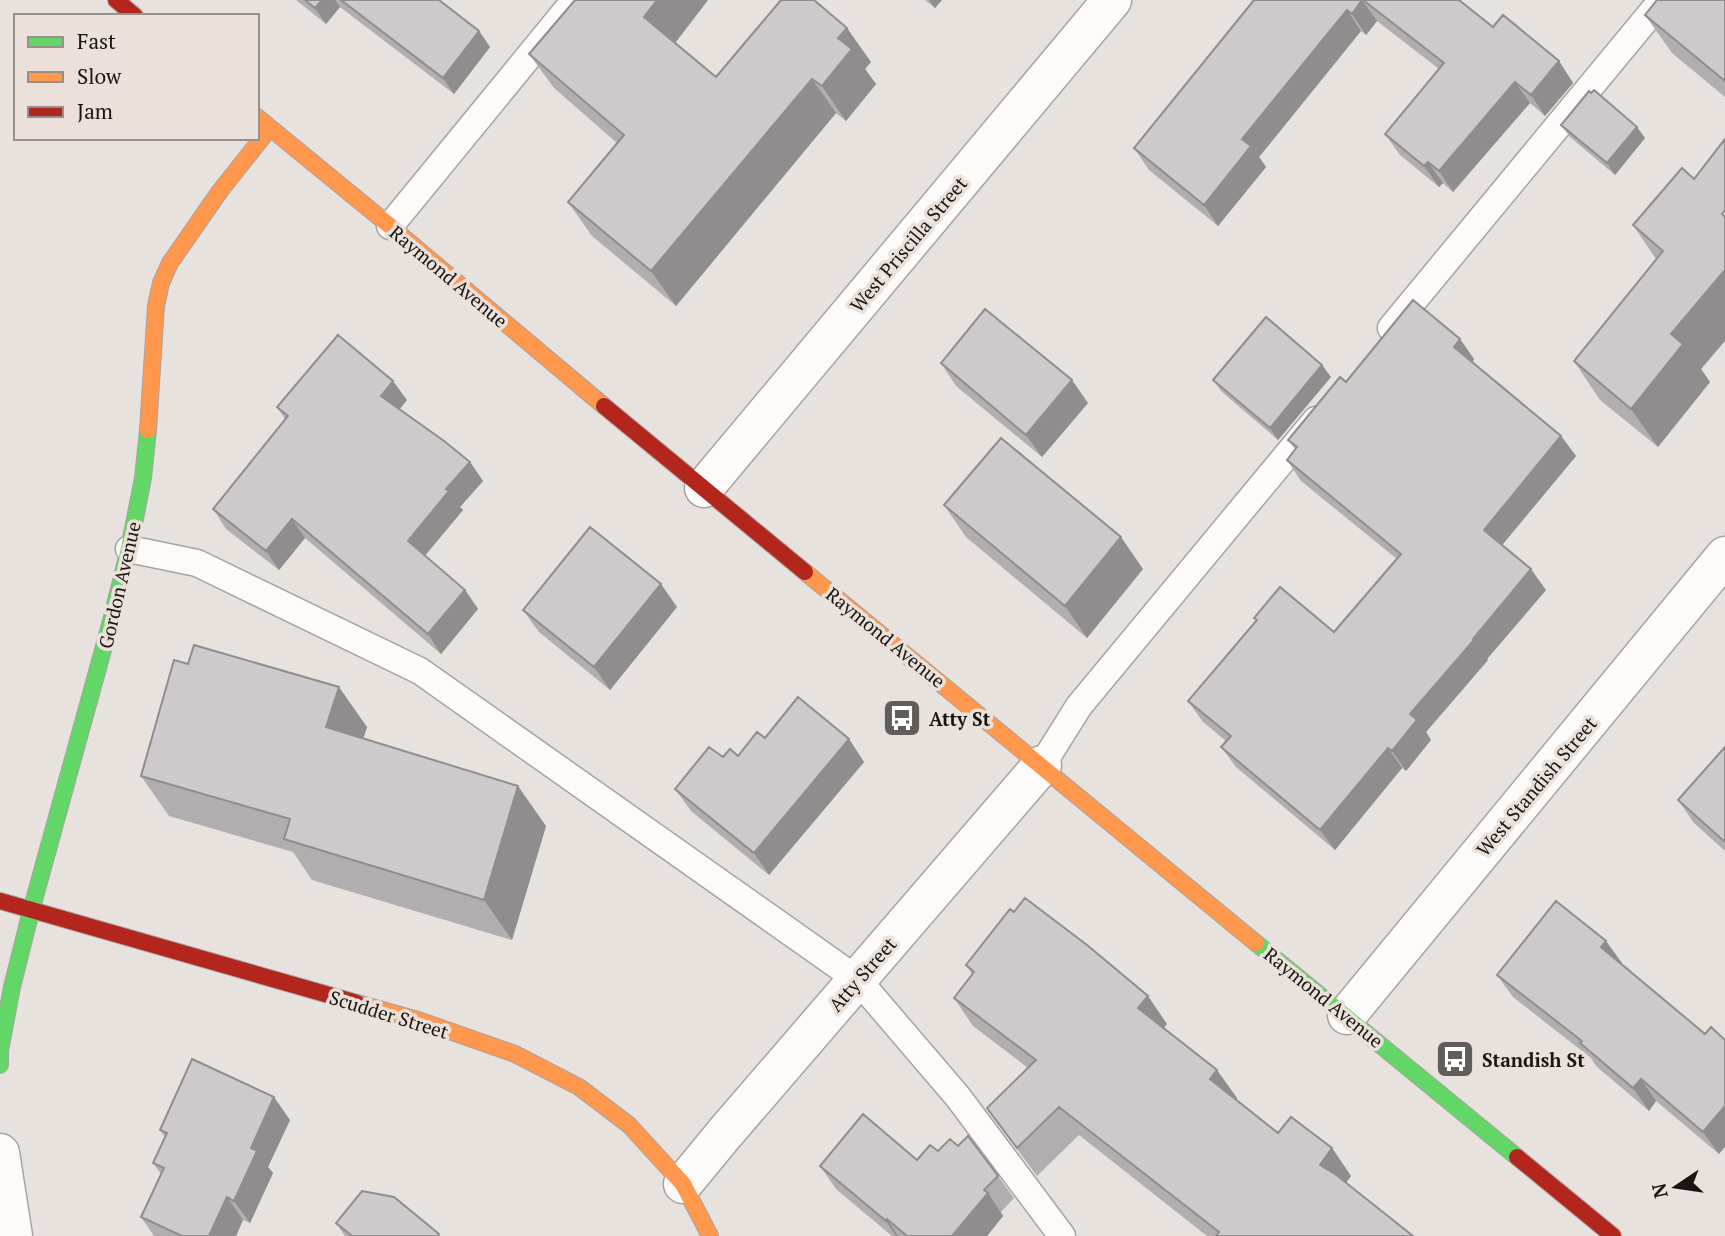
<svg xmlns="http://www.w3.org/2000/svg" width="1725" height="1236" font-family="'PT Serif',serif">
  <rect width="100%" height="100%" fill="#e8e2de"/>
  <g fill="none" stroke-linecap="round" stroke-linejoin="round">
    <g stroke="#a8a3a0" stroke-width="29">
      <path id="lane" d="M 390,226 L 575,0
        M 1391,328 L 1662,0
        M 129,549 L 197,563 L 420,671 L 858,980 L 958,1097 L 1062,1236
        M 1042,765 L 1079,706 L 1316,420"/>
    </g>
    <g stroke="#a8a3a0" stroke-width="41">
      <path id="street" d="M 704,488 L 1112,0
        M 1347,1015 L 1725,556
        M 0,1153 L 13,1236
        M 683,1184 L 725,1133 L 1042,765"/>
    </g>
    <g stroke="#a8a3a0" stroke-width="18">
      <path id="fast" d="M 1256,943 L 1517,1157
        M 0,1065 L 0,1051 L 12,987 L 31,911 L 111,621 L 129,549 L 143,478 L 148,430"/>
    </g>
    <g stroke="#a8a3a0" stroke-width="18">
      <path id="slow" d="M 257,117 L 390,226 L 604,406
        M 148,430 L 156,306 L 161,283 L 170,263 L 220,191 L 270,128
        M 805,572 L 1256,943
        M 357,1003 L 421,1021 L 515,1054 L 579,1087 L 629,1125 L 683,1184 L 710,1236"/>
    </g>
    <g stroke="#a8a3a0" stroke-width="18">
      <path id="jam" d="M 116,0 L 135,16
        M 604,406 L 805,572
        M 0,901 L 357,1003
        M 1517,1157 L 1613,1236"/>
    </g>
    <use href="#lane" stroke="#fcfbfa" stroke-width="26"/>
    <use href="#street" stroke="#fcfbfa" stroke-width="38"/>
    <use href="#fast" stroke="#63d668" stroke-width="16"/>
    <use href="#slow" stroke="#ff974d" stroke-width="16"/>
    <use href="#jam" stroke="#b3261e" stroke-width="16"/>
  </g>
  <path fill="#b1aeaf" d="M 296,0 L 439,0 L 479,31 L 490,47 L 454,94 L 340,7 L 326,24 Z
    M 575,0 L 708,0 L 675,43 L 716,77 L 871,62 L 865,69 L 876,84 L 846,121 L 836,113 L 676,306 L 592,236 L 568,202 L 617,143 L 554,88 L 529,54 Z
    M 925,0 L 942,0 L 935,8 Z
    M 1254,0 L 1459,0 L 1493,27 L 1559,61 L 1573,83 L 1545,116 L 1530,103 L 1453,192 L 1443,183 L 1439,187 L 1400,155 L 1385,134 L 1439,69 L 1377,21 L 1366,35 L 1361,31 L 1259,157 L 1266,167 L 1218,226 L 1149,170 L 1134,148 Z
    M 1725,0 L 1725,97 L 1672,53 L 1645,15 Z
    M 1561,125 L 1645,138 L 1615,175 L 1570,137 Z
    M 1694,179 L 1701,369 L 1710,382 L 1658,447 L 1600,400 L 1574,361 L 1656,259 L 1633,225 Z
    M 1460,339 L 1474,359 L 1473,362 L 1561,436 L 1576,456 L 1502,545 L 1546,590 L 1487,659 L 1488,660 L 1426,732 L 1431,740 L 1406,771 L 1402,768 L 1335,850 L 1236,767 L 1221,747 L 1226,741 L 1203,722 L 1188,701 L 1257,621 L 1254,618 L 1334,632 L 1397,559 L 1301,481 L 1287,460 L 1295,449 L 1288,440 L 1346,382 Z
    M 941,363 L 1088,403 L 1042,457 L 956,386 Z
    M 1331,377 L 1278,440 L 1222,392 L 1213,380 Z
    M 407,400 L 399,409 L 470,462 L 483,481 L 460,507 L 463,510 L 425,556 L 465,590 L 478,609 L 441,654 L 305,538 L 279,570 L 226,529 L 213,509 L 285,419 L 277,407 Z
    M 944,505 L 1143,569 L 1087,638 L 966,537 Z
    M 677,607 L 610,690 L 539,632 L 523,610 Z
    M 367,727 L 363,739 L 546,826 L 512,940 L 312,880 L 293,852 L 169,816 L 141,776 Z
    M 765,738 L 849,739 L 864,762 L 769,875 L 691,811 L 675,789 L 723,757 L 738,756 Z
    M 1725,747 L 1725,851 L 1694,823 L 1678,800 Z
    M 1622,963 L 1622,964 L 1719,1154 L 1656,1101 L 1649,1111 L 1596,1066 L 1591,1058 L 1513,997 L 1497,975 Z
    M 966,965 L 1167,1024 L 1163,1028 L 1237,1098 L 1236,1099 L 1278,1133 L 1332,1148 L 1351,1176 L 1346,1183 L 1413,1236 L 1207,1236 L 1079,1135 L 1037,1176 L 987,1108 L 1028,1068 L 973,1026 L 954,998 L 972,974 Z
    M 290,1120 L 268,1167 L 273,1173 L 250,1223 L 243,1220 L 236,1236 L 154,1236 L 141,1217 L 161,1174 L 153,1163 L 165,1137 L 160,1130 Z
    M 938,1151 L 998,1176 L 1014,1198 L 1001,1212 L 1003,1216 L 987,1236 L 892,1236 L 836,1189 L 820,1166 L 917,1160 Z
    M 336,1223 L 441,1236 L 345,1236 Z"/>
  <path fill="#908d8e" d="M 322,0 L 335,0 L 340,7 L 326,24 L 315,8 Z
    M 657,0 L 708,0 L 669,51 L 644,17 Z
    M 929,0 L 942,0 L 935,8 Z
    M 1362,0 L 1377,21 L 1366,35 L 1352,14 Z
    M 1347,10 L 1361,31 L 1259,157 L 1266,167 L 1218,226 L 1204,205 L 1242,139 Z
    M 847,28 L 871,62 L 865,69 L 876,84 L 846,121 L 822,86 L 838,38 Z
    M 479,31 L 490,47 L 454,94 L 443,78 Z
    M 1559,61 L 1573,83 L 1545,116 L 1531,95 Z
    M 812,79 L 836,113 L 676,306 L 651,271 Z
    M 1515,82 L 1530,103 L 1453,192 L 1439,171 Z
    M 1637,127 L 1645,138 L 1615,175 L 1607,163 Z
    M 1428,162 L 1443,183 L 1439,187 L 1424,166 Z
    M 1725,270 L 1725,341 L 1701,369 L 1710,382 L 1658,447 L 1631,409 L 1671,334 Z
    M 1460,339 L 1474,359 L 1468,367 L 1454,347 Z
    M 1322,365 L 1331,377 L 1278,440 L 1270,428 Z
    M 1072,380 L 1088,403 L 1042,457 L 1026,435 Z
    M 393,381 L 407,400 L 395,415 L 381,396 Z
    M 1561,436 L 1576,456 L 1498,550 L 1484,530 Z
    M 470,462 L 483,481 L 460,507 L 463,510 L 421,560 L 408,541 L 446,489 Z
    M 292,519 L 305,538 L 279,570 L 266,551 Z
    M 1121,537 L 1143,569 L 1087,638 L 1065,606 Z
    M 1531,569 L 1546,590 L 1487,659 L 1488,660 L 1426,732 L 1431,740 L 1406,771 L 1392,751 L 1410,714 Z
    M 661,584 L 677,607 L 610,690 L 594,667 Z
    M 465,590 L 478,609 L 441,654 L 428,634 Z
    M 339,687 L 367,727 L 354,767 L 326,727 Z
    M 849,739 L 864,762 L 769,875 L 754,853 Z
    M 1388,748 L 1402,768 L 1335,850 L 1320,830 Z
    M 518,786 L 546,826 L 512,940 L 484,900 Z
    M 1606,941 L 1622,963 L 1617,969 L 1601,947 Z
    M 1148,996 L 1167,1024 L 1157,1036 L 1138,1008 Z
    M 1217,1070 L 1237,1098 L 1230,1107 L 1210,1079 Z
    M 1641,1079 L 1656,1101 L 1649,1111 L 1633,1088 Z
    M 274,1097 L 290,1120 L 268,1167 L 273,1173 L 250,1223 L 234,1201 L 251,1148 Z
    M 1725,1106 L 1725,1147 L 1719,1154 L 1703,1132 Z
    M 1332,1148 L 1351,1176 L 1339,1192 L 1320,1165 Z
    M 988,1193 L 1003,1216 L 987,1236 L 952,1236 Z
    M 227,1197 L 243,1220 L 236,1236 L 209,1236 Z
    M 887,1219 L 898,1236 L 896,1236 L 886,1221 Z"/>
  <path fill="#cecacb" stroke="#908d8e" stroke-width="2" d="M 305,0 L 322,0 L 315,8 Z
    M 341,0 L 439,0 L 479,31 L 443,78 Z
    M 575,0 L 657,0 L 644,17 L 716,77 L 781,0 L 814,0 L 847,28 L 838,38 L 852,49 L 822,86 L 812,79 L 651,271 L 568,202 L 624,135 L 529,54 Z
    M 1254,0 L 1362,0 L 1352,14 L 1347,10 L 1242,139 L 1251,146 L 1204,205 L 1134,148 Z
    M 1363,0 L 1459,0 L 1493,27 L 1503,15 L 1559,61 L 1531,95 L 1515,82 L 1439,171 L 1428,162 L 1424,166 L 1385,134 L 1444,63 Z
    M 1657,0 L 1725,0 L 1725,81 L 1645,15 Z
    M 1594,90 L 1637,127 L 1607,163 L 1561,125 L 1589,91 L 1591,93 Z
    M 1725,139 L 1725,210 L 1722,214 L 1725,217 L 1725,270 L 1671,334 L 1683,344 L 1631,409 L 1574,361 L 1663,251 L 1633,225 L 1682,168 L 1694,179 Z
    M 1413,300 L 1460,339 L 1454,347 L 1561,436 L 1484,530 L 1531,569 L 1473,639 L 1474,640 L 1410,714 L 1417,720 L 1392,751 L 1388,748 L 1320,830 L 1221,747 L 1231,736 L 1188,701 L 1257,620 L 1254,618 L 1280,587 L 1334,632 L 1401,554 L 1287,460 L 1297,447 L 1288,440 L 1340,377 L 1346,382 Z
    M 985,309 L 1072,380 L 1026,435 L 941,363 Z
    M 1266,317 L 1322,365 L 1270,428 L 1213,380 Z
    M 338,335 L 393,381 L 381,396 L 444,441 L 470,462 L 446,489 L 449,491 L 408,541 L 465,590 L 428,634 L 292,519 L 266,551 L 213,509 L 288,416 L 277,407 Z
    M 1001,438 L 1121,537 L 1065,606 L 944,505 Z
    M 590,527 L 661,584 L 594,667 L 523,610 Z
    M 194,645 L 339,687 L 326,727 L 518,786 L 484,900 L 284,839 L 290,819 L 141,776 L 174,660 L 188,664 Z
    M 798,697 L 849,739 L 754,853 L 675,789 L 709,747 L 723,757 L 730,749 L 738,756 L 757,732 L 765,738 Z
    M 1725,747 L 1725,842 L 1678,800 Z
    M 1025,898 L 1087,945 L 1148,996 L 1138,1008 L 1217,1070 L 1210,1079 L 1278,1133 L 1291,1117 L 1332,1148 L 1320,1165 L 1335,1174 L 1413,1236 L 1216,1236 L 1219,1232 L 1059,1107 L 1017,1148 L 987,1108 L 1036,1060 L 954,998 L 974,972 L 966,965 L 1010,909 L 1014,912 Z
    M 1556,901 L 1606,941 L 1601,947 L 1705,1034 L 1711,1027 L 1725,1040 L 1725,1106 L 1703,1132 L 1641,1079 L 1633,1088 L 1580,1043 L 1582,1041 L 1497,975 Z
    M 192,1059 L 274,1097 L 251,1148 L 257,1151 L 234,1201 L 227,1197 L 209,1236 L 182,1236 L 141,1217 L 164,1168 L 153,1163 L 167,1133 L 160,1130 Z
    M 863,1114 L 917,1160 L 930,1145 L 938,1151 L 950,1139 L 958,1146 L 968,1136 L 998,1176 L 984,1190 L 988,1193 L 952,1236 L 907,1236 L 887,1219 L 886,1221 L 820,1166 Z
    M 362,1191 L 394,1197 L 439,1234 L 438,1236 L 350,1236 L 351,1235 L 336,1223 Z"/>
  <defs>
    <g id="bus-square" transform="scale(2.0125)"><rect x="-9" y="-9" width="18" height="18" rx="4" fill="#615d59" stroke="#ece1da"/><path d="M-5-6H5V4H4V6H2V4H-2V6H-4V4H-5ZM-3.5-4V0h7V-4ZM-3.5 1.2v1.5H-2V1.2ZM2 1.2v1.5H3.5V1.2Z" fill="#fff"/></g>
  </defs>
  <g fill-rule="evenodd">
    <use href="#bus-square" x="902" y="718"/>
    <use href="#bus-square" x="1455" y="1059"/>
  </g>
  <g text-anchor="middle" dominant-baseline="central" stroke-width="7" stroke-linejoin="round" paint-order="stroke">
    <g font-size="19" fill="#181512" stroke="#ece1da">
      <text transform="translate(908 244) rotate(-50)">West Priscilla Street</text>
      <text transform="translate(449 276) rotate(40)">Raymond Avenue</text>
      <text transform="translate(119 585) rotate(-77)">Gordon Avenue</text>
      <text transform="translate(886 637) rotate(39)">Raymond Avenue</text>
      <text transform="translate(1536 786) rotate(-50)">West Standish Street</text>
      <text transform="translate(862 974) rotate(-49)">Atty Street</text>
      <text transform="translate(1324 997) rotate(39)">Raymond Avenue</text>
      <text transform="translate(389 1014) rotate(17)">Scudder Street</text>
    </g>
    <g font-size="19" font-weight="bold" fill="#181512" stroke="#ece1da" text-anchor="start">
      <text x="929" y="718">Atty St</text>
      <text x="1482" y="1059">Standish St</text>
    </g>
  </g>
  <rect x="14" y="14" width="245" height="126" fill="#ece1da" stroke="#978f8a" stroke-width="2"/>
  <rect x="28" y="37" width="35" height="10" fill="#63d668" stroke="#978f8a" stroke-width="2"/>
  <text x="77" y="49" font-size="21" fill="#181512">Fast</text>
  <rect x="28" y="72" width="35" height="10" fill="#ff974d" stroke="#978f8a" stroke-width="2"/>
  <text x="77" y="84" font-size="21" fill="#181512">Slow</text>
  <rect x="28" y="107" width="35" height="10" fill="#b3261e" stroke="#978f8a" stroke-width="2"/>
  <text x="77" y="119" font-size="21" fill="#181512">Jam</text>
  <g transform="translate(1676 1187) rotate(257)" stroke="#ece1da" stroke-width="5" paint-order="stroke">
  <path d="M0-5L12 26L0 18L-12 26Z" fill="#181512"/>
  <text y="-10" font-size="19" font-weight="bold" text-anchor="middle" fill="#181512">N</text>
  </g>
</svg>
